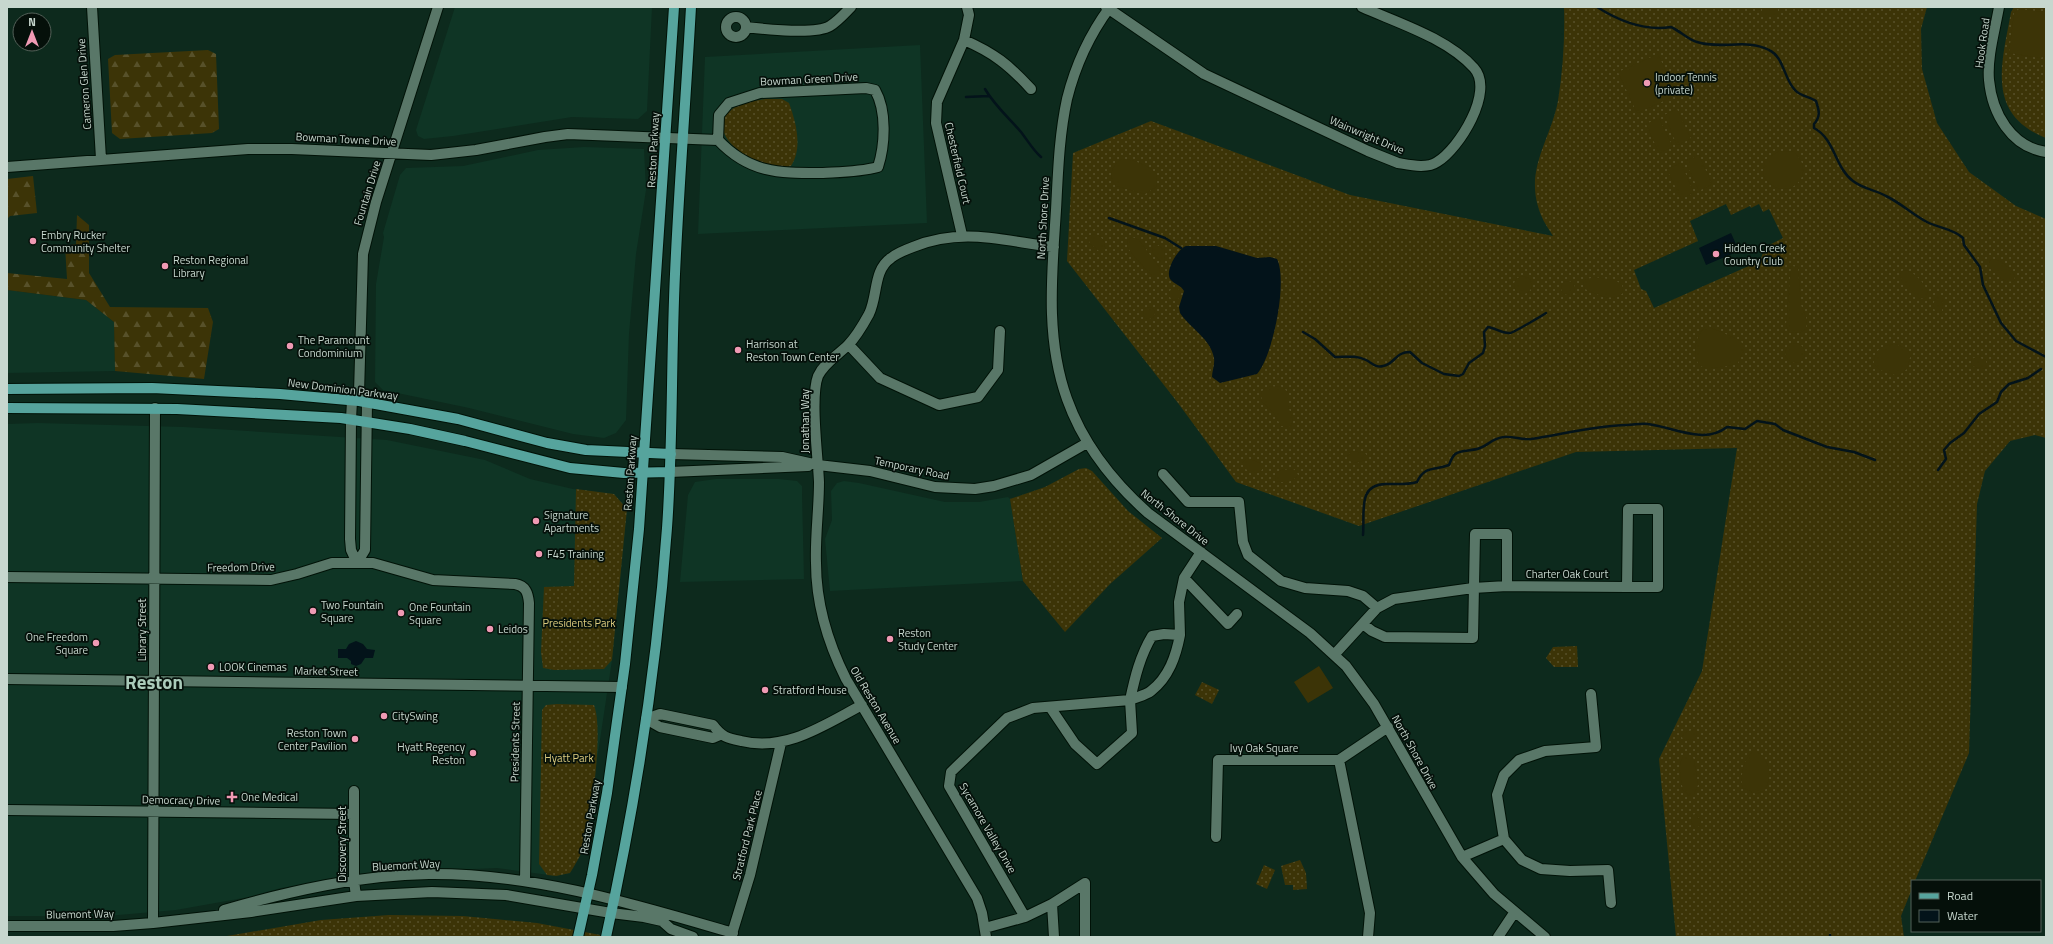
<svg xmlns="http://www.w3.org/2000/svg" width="2053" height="944" font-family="'Titillium Web',sans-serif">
  <defs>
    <pattern id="grass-dots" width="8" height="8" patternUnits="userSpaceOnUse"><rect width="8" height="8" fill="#3c3407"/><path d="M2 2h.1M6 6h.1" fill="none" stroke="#57512a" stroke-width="1.8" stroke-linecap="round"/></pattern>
    <pattern id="forest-firs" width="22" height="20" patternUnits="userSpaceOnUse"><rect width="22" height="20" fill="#3c3407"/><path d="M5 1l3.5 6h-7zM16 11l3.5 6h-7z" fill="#57512a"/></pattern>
  </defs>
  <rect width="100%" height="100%" fill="#0d2a1d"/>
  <path fill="#0f3525" d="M 455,7 L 652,7 L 647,111 L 638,119 L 572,117 L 453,136 L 424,139 L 418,136 L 416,130 Z
    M 920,45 L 927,223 L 698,234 L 705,57 Z
    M 584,147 L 644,149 L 646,190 L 636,254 L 629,334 L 626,420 L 616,433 L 604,438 L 573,434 L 469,408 L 383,390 L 375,382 L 376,284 L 384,237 L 383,233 L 400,175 L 406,168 L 463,166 L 538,150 Z
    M 7,290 L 86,300 L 114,322 L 115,371 L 7,373 Z
    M 38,423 L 184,427 L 387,440 L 485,460 L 530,479 L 573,489 L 614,494 L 627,509 L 612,660 L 584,846 L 570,873 L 556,876 L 497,868 L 379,873 L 281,888 L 249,897 L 176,910 L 107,916 L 7,916 L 7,424 Z
    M 716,479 L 779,479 L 797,481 L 802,486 L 802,494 L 804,579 L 680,582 L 688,495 L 695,482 Z
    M 844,481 L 859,483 L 945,502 L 979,502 L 1008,497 L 1010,499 L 1023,581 L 830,591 L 825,539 L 832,520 L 831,491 L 837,483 Z"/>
  <path fill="url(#grass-dots)" fill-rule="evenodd" d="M 1564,7 L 1927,7 L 1921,29 L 1922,69 L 1937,123 L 1969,172 L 2016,206 L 2046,219 L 2046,438 L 2035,435 L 2010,441 L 1985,471 L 1977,504 L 1969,753 L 1915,881 L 1912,881 L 1912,889 L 1901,916 L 1904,937 L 1676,937 L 1659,759 L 1702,671 L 1737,448 L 1576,452 L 1359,526 L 1236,482 L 1178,403 L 1067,261 L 1073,153 L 1151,121 L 1350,195 L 1553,236 C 1549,229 1544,223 1541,215 C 1523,171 1550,142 1558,101 C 1563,70 1565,38 1564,7 ZM 1726,204 L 1731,215 L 1750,206 L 1751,208 L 1759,204 L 1763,212 L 1769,209 L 1783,238 L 1765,247 L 1760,261 L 1654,308 L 1646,291 L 1641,289 L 1634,270 L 1698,241 L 1690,221 Z
    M 2014,7 L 2046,7 L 2046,138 C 1985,114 2002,63 2011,12 Z
    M 766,99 L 782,99 L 789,103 C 796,122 803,148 791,166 C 787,167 783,168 779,168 C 761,166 722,147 723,126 C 723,119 725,114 731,110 C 741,102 754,101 766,99 Z
    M 1086,468 L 1092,471 L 1128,511 L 1162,538 L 1110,584 L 1065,632 L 1023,581 L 1010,499 L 1045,487 L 1079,469 Z
    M 576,489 L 614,494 L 627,509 L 612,660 L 604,669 L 554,670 L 543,668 L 541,652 L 544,587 L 574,586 Z
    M 1577,646 L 1578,667 L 1554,667 L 1546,658 L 1553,647 Z
    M 1202,682 L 1219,690 L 1212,704 L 1195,695 Z
    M 557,704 L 594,705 C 604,730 591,818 584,846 C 581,855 575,865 570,873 L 556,876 L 547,875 L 539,864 L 542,710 L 546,705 Z
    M 1300,860 L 1306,873 L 1307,889 L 1293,890 L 1293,885 L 1285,885 L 1281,866 Z
    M 1264,865 L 1275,870 L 1267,889 L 1256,884 Z
    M 389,915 L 463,916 L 537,923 L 611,937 L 221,937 L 321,920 Z"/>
  <path fill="url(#forest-firs)" d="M 208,50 L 216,54 L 219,129 L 212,133 L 120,139 L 112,133 L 108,59 L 115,55 Z
    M 33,176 L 37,213 L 10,216 L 7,219 L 7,179 Z
    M 77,215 L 89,225 L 89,273 L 110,307 L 208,308 L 213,322 L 204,379 L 115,371 L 114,322 L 86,300 L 7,290 L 7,273 L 67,279 L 65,246 L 76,244 Z"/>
  <path fill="#3c3407" d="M 1762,7 L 1778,7 L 1778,15 L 1762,15 Z
    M 2019,9 L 2046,12 L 2046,56 L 2040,58 L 2009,53 L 2014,13 Z
    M 1658,54 L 1677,95 L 1637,113 L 1618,72 Z
    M 1677,109 L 1691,139 L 1677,145 L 1664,115 Z
    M 1659,118 L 1673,147 L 1659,153 L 1646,124 Z
    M 1779,151 L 1794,152 C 1821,177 1781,207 1763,175 L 1765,160 Z
    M 1699,155 L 1712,184 L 1699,191 L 1685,161 Z
    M 1122,159 C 1134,159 1150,166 1157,175 L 1156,187 L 1145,194 L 1116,186 C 1108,177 1111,165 1122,159 Z
    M 1681,163 L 1694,193 L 1681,199 L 1667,169 Z
    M 1092,234 C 1101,234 1106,242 1105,250 L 1099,251 L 1090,244 L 1088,237 Z
    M 1132,237 L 1139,240 L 1159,267 L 1160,272 L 1158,276 L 1152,276 L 1134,256 L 1128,248 L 1127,241 Z
    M 1152,243 L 1154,243 L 1165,250 L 1164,262 L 1161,262 L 1153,253 Z
    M 1992,259 C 2000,259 2011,268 2015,276 L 2014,281 C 2003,284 1996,274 1989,267 L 1989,261 Z
    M 1791,266 L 1798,267 L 1801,305 L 1807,320 L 1806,329 L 1799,333 L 1790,332 L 1786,326 Z
    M 1903,270 C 1913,270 1926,284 1928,293 L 1925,299 L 1919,298 L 1902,281 L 1900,275 Z
    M1514 285a9 9 0 1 1 18 0a9 9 0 1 1-18 0Z
    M 1594,277 L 1614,280 L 1622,284 L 1623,293 C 1613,303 1596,294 1585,289 L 1583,282 L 1585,280 Z
    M1561 288a7 7 0 1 1 14 0a7 7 0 1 1-14 0Z
    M1169 294a6 6 0 1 1 12 0a6 6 0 1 1-12 0Z
    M 1938,296 L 1942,298 L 1943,301 L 1942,312 L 1939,313 L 1935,311 C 1933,305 1933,300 1938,296 Z
    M1143 313a6 6 0 1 1 12 0a6 6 0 1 1-12 0Z
    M 1708,326 L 1741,341 L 1744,350 L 1738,363 C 1732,366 1726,366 1720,367 C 1714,367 1706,370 1701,366 C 1690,358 1696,330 1708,326 Z
    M1785 353a10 10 0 1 1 20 0a10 10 0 1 1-20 0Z
    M 1895,344 L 1906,348 L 1911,354 L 1907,369 L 1898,376 L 1880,370 L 1874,364 C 1873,351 1883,344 1895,344 Z
    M 1976,357 L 1986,360 L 1987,366 L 1985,369 L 1971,366 L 1972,359 Z
    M 1268,386 L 1283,387 L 1288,393 L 1288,406 L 1293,420 L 1291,427 L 1281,426 L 1274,413 L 1262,402 L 1261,392 Z
    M 1351,451 L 1365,453 L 1367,456 L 1365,460 L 1357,463 L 1349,461 L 1347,457 Z
    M 1247,458 L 1262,464 L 1262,470 L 1257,473 L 1245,469 L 1242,463 Z
    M 1293,469 L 1296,471 L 1298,475 C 1293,482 1284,484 1276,481 L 1275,474 L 1281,470 Z
    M 1319,666 L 1333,688 L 1308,703 L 1294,682 Z
    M 1695,729 L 1697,733 L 1695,739 L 1684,740 L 1682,738 L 1684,733 Z
    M 1753,752 L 1757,752 C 1771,761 1772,777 1765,790 L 1756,794 L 1743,788 C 1739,780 1744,756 1753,752 Z
    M 1683,757 L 1691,757 L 1694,759 L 1698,785 L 1694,794 L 1690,796 L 1683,790 C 1681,779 1677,767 1683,757 Z
    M 1696,814 L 1701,821 L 1698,828 L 1695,828 L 1691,822 L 1692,815 Z"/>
  <path fill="#03131a" d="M 1731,233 L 1739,251 L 1706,265 L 1699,248 Z
    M 1186,246 L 1216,246 L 1257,258 L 1270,257 L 1277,259 C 1288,281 1273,356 1257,374 L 1220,383 L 1212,377 C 1212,371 1215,365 1214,358 C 1211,339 1190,328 1180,313 L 1179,307 L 1184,291 C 1181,285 1174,284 1170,279 C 1165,270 1178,249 1186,246 Z
    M 356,641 L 363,644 L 367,649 L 375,650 L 373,658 L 365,658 L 361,664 L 356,666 L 351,664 L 351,661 L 347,658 L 338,658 L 338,649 L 346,649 L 349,644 Z"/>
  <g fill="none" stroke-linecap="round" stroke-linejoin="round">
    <path stroke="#03131a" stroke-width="2.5" d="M 1597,7 C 1619,21 1645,31 1671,27 C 1680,31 1689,40 1697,42 C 1721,50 1747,38 1769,50 C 1784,57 1784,79 1795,90 C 1800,96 1810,97 1816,101 C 1819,110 1821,116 1814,124 L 1814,128 C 1835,139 1835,168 1853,181 C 1863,189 1876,190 1886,196 C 1901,203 1913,215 1927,222 C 1939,228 1954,229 1963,238 L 1964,245 L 1980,267 L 1983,285 L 2001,323 L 2016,341 L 2046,357
      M 985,89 C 995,106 1009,118 1021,132 C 1028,141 1033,150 1041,157
      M 966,97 L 989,96
      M 1109,218 L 1165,238 L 1181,248
      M 1303,332 L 1315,339 L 1335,357 C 1346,357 1356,355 1366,360 C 1372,363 1376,368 1383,366 C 1395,364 1395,352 1410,352 L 1422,363 L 1444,374 L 1459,376 L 1463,374 L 1469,363 L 1483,353 L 1485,346 L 1484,332 L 1488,327 C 1495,328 1503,334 1510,333 C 1513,333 1543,315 1546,313
      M 1938,470 L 1946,459 L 1944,450 L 1950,443 L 1964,433 L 1979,414 L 1997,402 L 2001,392 L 2009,384 L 2028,378 L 2041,369
      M 1363,535 C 1365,513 1357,484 1386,484 C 1397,484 1407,485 1417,482 C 1425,465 1434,471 1449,465 C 1451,461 1452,455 1457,453 C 1462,450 1473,451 1480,448 C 1489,445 1492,438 1504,437 C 1513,436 1522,440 1531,439 C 1563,434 1594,426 1627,425 C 1634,425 1641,423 1648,424 C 1673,427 1704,445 1727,427 L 1745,429 L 1757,421 L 1775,424 L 1783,430 L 1827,447 L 1854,452 L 1875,460
      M 1830,935 L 1830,937"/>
    <g stroke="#001207" stroke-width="12">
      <path id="minor" d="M 92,7 L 101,159
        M 1106,7 L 1204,74 L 1368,151 L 1398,163 C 1410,165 1427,169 1437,162 C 1459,149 1495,91 1474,68 C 1447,38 1398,23 1362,7
        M 1110,7 C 1090,34 1075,67 1067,99 C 1059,136 1058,173 1056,210 C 1052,273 1045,338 1067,399 C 1083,444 1112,481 1148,513 L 1310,633 L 1346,666 L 1374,704 L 1462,857 L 1494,894 L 1545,937
        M 1999,7 C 1995,30 1987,57 1989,80 C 1992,113 2011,147 2046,152
        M726 27a10 10 0 1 1 20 0a10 10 0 1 1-20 0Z
        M 746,27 C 764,29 815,35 830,26 C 838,21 844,14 851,7
        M 964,40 C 994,53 1009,65 1031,89
        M 7,167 L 248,149 L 292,149 L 431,155 L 476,150 L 545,137 L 568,134 L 718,140 C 750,174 780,173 823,173 C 842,172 860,172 878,167 C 885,145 887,111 875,90 L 866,88 L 760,93 L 729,103 L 719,115 L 718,140
        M 962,235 L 936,123 L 937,102 L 964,40 L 969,15 L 967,7
        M 849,345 L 880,378 L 939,405 L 978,397 L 998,370 L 1000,331
        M 671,454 L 782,457 L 818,465 L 870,471 L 935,487 L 975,489 L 994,486 L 1031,475 L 1087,443
        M 670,472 L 808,466
        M 1163,474 L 1188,502 L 1239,502 L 1243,542 L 1248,555 L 1281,581 L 1305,588 L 1348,591 L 1363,596 L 1377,608
        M 1628,509 L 1658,509 L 1658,587 L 1627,587 Z
        M 357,563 L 351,550 L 350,539 L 351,419 L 352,401 L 359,393 L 363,254 L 376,202 L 438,7
        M 357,563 L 365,550 L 367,402 L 362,397
        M 7,577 L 271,580 L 297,574 L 332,563 L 373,563 L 433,580 L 515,584 C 526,586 528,593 529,603 L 525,881
        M 1184,578 L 1228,624 L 1237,614
        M 1363,624 L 1372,631 L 1385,637 L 1473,638 L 1475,534 L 1507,534 L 1507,586
        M 1334,655 L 1377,608 L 1394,599 L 1473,588 L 1507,586 L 1627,587
        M 7,679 L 622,687
        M 1591,694 L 1596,747 L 1545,751 L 1519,760 L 1504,775 L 1497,795 L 1504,839 L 1522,860 L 1541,869 L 1570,871 L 1608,870 L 1611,903
        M 1050,707 L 1075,744 L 1097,764 L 1132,733 L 1130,700 C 1137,697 1146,695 1151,691 C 1169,677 1176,656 1180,635
        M 646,719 L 660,714 L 713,725 C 722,737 727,738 741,741 C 786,752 824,725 862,705
        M 646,719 L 660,727 L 713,738 L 720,735
        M 1339,760 L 1370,913 L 1368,937
        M 354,791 L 354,881 L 356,896
        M 7,810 L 354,814
        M 1216,837 L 1218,760 L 1339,760 L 1388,727
        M 1462,857 L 1504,839
        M 1085,883 L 1085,937
        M 1052,904 L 1025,917 L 949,786 L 951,772 L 1007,718 L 1033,708 L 1130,700 C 1135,677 1140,656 1152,636 L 1164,634 L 1180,635 L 1179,602 L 1184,578 L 1201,552
        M 224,910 C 290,891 360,875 429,874 C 533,873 634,904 733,933
        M 153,923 L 155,408
        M 7,926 L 113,926 L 153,923 L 251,912 L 356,896 L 432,892 L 506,895 L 611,913 L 644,917 L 662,921 L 671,929 L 693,937
        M 985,928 L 1025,917
        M 731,937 L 750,875 L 781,743
        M 986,937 L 982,913 L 977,898 L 846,679 C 828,643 816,604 816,563 C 815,536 819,509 819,482 C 818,457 810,397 818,376 C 824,363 838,355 848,345 C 857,336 863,325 869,314 C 878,296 873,270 891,258 C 897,253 905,250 913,247 C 963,227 1003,241 1054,247
        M 1054,937 L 1052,904 L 1085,883
        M 1498,937 L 1514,913"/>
    </g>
    <g stroke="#001207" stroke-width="12">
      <path id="major" d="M 7,389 L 152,388 L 280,394 L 359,401 L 458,419 L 547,443 L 586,450 L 671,454
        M 7,408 L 177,409 L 341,418 L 410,429 L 465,441 L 570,468 L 624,473 L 670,472
        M 578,937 L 592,875 L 607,793 L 625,664 L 639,529 L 674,7
        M 606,937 C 636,802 657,666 667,528 C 673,444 671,359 675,274 C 679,185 686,96 691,7"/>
    </g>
    <use href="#minor" stroke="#597768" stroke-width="10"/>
    <use href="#major" stroke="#56a49d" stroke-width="10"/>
  </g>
  <g fill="#f09ab4" stroke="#05100a" stroke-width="1.5">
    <circle cx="1647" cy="83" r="4"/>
    <circle cx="33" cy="241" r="4"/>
    <circle cx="1716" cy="254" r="4"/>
    <circle cx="165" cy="266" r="4"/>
    <circle cx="290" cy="346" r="4"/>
    <circle cx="738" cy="350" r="4"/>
    <circle cx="536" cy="521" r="4"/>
    <circle cx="539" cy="554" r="4"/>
    <circle cx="313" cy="611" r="4"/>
    <circle cx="401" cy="613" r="4"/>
    <circle cx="490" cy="629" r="4"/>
    <circle cx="890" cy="639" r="4"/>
    <circle cx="96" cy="643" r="4"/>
    <circle cx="211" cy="667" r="4"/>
    <circle cx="765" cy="690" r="4"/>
    <circle cx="384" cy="716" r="4"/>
    <circle cx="355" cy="739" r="4"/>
    <circle cx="473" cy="753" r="4"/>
    <path d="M230 791h4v4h4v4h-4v4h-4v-4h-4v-4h4z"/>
  </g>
  <g text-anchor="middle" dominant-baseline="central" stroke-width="3.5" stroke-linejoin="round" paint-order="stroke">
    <g font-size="11" fill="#c7d7ce" stroke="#05100a">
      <text transform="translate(1982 43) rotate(-82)">Hook Road</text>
      <text transform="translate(809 79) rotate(-3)">Bowman Green Drive</text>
      <text transform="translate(84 84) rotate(-94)">Cameron Glen Drive</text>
      <text transform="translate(1367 135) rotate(23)">Wainwright Drive</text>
      <text transform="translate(346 139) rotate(3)">Bowman Towne Drive</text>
      <text transform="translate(653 150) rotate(-87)">Reston Parkway</text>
      <text transform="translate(958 163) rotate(77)">Chesterfield Court</text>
      <text transform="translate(367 193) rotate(-73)">Fountain Drive</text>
      <text transform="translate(1043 218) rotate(-87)">North Shore Drive</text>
      <text transform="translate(343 389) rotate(7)">New Dominion Parkway</text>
      <text transform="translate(805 421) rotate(-90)">Jonathan Way</text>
      <text transform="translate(912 468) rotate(12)">Temporary Road</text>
      <text transform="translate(630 473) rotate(-86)">Reston Parkway</text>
      <text transform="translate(1175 517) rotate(38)">North Shore Drive</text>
      <text transform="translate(241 567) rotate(-1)">Freedom Drive</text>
      <text x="1567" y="574">Charter Oak Court</text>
      <text transform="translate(142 630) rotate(-90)">Library Street</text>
      <text transform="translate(326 671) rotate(1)">Market Street</text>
      <text transform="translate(876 705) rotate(59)">Old Reston Avenue</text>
      <text transform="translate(515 742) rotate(-89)">Presidents Street</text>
      <text x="1264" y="748">Ivy Oak Square</text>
      <text transform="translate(1415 752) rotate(61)">North Shore Drive</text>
      <text transform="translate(181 800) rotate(1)">Democracy Drive</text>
      <text transform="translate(590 817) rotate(-80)">Reston Parkway</text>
      <text transform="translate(988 828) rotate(60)">Sycamore Valley Drive</text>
      <text transform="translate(747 835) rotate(-76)">Stratford Park Place</text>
      <text transform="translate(342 844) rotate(-90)">Discovery Street</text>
      <text transform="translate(406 865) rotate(-3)">Bluemont Way</text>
      <text transform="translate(80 914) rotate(-1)">Bluemont Way</text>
    </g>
    <g font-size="11" fill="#c7d7ce" stroke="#05100a" text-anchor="start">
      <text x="1655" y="77">Indoor Tennis<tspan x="1655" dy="13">(private)</tspan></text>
      <text x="41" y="235">Embry Rucker<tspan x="41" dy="13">Community Shelter</tspan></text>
      <text x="1724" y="248">Hidden Creek<tspan x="1724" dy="13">Country Club</tspan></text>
      <text x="173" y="260">Reston Regional<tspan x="173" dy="13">Library</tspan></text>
      <text x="298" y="340">The Paramount<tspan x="298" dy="13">Condominium</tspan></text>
      <text x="746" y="344">Harrison at<tspan x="746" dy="13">Reston Town Center</tspan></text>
      <text x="544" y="515">Signature<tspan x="544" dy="13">Apartments</tspan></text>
      <text x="547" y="554">F45 Training</text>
      <text x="321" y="605">Two Fountain<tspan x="321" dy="13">Square</tspan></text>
      <text x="409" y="607">One Fountain<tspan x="409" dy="13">Square</tspan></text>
      <text x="498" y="629">Leidos</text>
      <text x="898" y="633">Reston<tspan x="898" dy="13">Study Center</tspan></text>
      <text x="88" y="637" text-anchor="end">One Freedom<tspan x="88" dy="13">Square</tspan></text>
      <text x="219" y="667">LOOK Cinemas</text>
      <text x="773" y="690">Stratford House</text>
      <text x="392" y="716">CitySwing</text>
      <text x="347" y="733" text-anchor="end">Reston Town<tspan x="347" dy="13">Center Pavilion</tspan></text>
      <text x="465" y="747" text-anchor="end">Hyatt Regency<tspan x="465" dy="13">Reston</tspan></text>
      <text x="241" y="797">One Medical</text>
    </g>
    <g font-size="11" fill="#ddcc7f" stroke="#05100a">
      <text x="579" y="623">Presidents Park</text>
      <text x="569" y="758">Hyatt Park</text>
    </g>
    <g font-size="19" font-weight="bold" fill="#aacbba" stroke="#05100a">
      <text x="154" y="681">Reston</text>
    </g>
  </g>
  <rect width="2053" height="944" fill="none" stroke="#c7d7ce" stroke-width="16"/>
  <rect x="1911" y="880" width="130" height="52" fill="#05100a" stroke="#536058"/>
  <rect x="1919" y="893" width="20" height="6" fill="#56a49d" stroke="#536058"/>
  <text x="1947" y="900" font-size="12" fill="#c7d7ce">Road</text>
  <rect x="1919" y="910" width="20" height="12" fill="#03131a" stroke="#536058"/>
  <text x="1947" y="920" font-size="12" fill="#c7d7ce">Water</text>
  <g transform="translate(32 32)"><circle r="19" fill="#05100a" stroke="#536058"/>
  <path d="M0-3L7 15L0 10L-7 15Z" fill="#f09ab4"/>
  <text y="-6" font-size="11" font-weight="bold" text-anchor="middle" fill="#c7d7ce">N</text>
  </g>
</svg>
